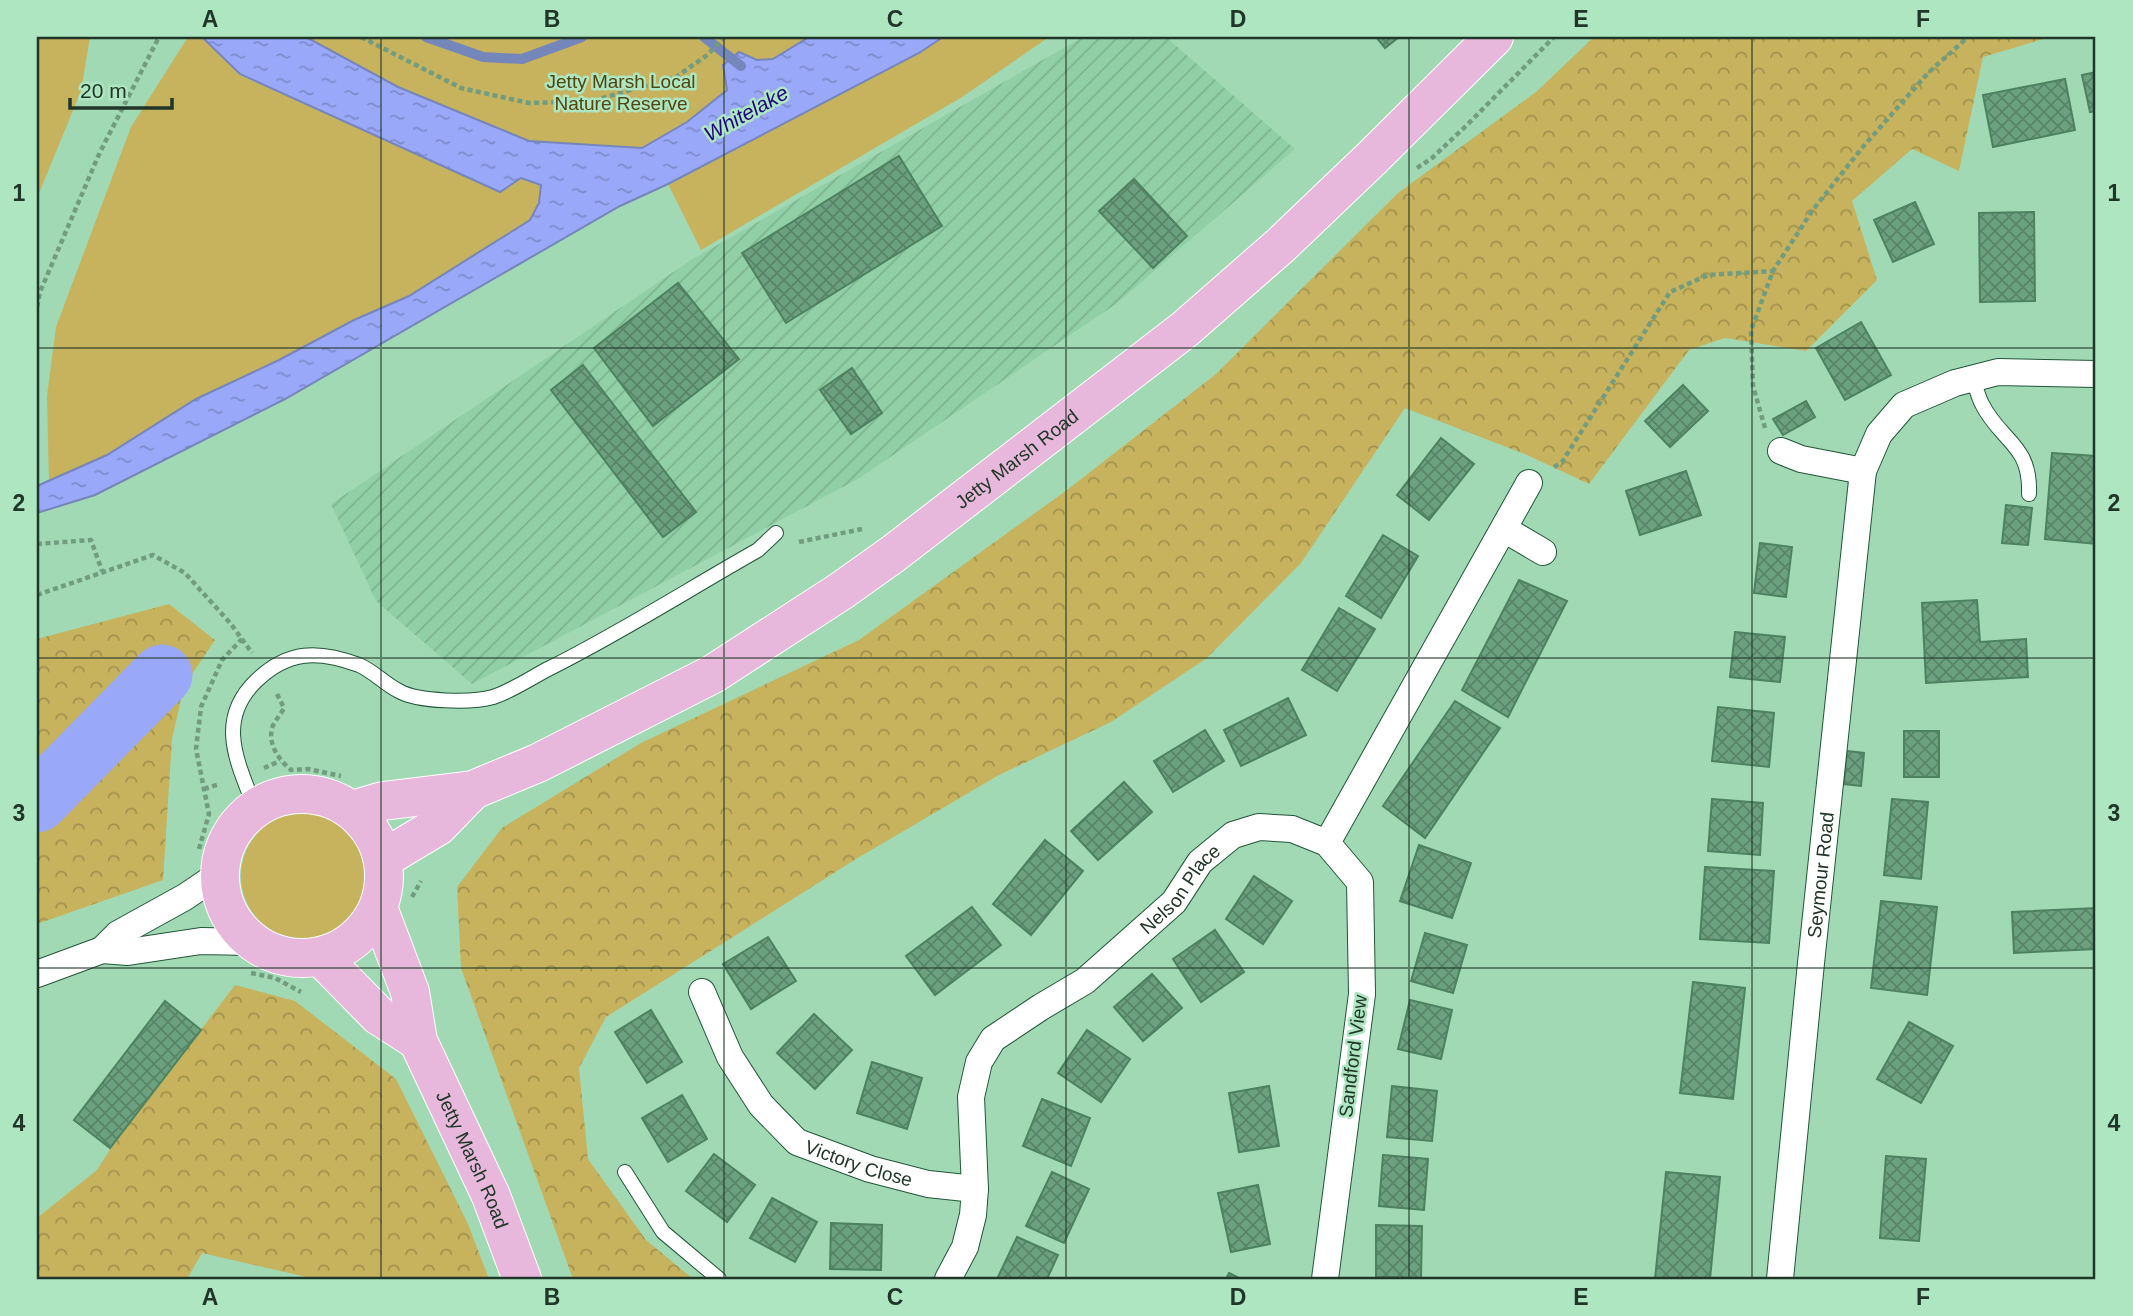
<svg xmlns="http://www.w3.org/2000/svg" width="2133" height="1316" font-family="Arial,sans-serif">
  <defs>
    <pattern id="industrial-furrows" width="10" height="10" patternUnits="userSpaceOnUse" patternTransform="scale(1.75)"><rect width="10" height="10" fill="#91d0a7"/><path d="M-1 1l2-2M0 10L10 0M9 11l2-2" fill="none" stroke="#7db390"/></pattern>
    <pattern id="forest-crowns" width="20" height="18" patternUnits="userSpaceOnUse" patternTransform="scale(1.75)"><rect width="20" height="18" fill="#c7b25d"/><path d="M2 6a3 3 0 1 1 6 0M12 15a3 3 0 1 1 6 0" fill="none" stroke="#a1924d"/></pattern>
    <pattern id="water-ripples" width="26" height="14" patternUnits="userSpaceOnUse" patternTransform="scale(1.75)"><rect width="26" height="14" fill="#9aa8fa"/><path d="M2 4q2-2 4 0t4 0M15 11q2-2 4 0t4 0" fill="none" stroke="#7d8aca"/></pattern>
    <pattern id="building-cross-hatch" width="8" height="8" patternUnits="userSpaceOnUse" patternTransform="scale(1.75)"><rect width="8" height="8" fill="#6ca17f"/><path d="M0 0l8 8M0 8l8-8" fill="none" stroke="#588468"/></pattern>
  </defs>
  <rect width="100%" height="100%" fill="#a1d9b4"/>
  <path fill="url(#industrial-furrows)" d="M 1083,37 L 1166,37 L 1295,149 L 1116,304 L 858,479 L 472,684 L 376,601 L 331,504 L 691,260 Z"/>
  <path fill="#c7b25d" d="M 40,37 L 90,37 L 81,91 L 37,198 L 37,38 Z
    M 188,37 L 202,37 L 240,75 L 500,192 L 521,178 L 542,185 L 539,203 L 530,220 L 409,296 L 354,320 L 279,360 L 196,399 L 107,455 L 49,483 L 47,396 L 56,327 L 131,127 Z
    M 306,37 L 809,37 L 773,59 L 757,60 L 727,90 L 687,122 L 642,148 L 529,141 L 398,87 Z
    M 943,37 L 1049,37 L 962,97 L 701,250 L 668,184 L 919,53 Z
    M241 876a64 64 0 1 1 128 0a64 64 0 1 1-128 0Z"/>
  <path fill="url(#forest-crowns)" d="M 1594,37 L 2050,37 L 1983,57 L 1959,171 L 1912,149 L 1852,201 L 1877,280 L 1806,351 L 1725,338 L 1689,350 L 1589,484 L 1527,455 L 1405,408 L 1301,563 L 1207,658 L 1111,722 L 999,775 L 856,859 L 606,1017 L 579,1068 L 588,1159 L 646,1240 L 693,1279 L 573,1279 L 461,968 L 457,887 L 502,828 L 641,743 L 859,640 L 1067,490 L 1216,374 L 1398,193 L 1536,92 Z
    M 169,604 L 215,640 L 184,686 L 172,739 L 163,880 L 37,924 L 37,639 Z
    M 235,985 L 295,1001 L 396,1079 L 468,1224 L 489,1279 L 315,1279 L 202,1253 L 187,1279 L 37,1279 L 37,1218 L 97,1170 L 111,1148 Z"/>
  <path fill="url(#water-ripples)" stroke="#7586bb" stroke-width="2" d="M 202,37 L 306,37 L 398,87 L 529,141 L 642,148 L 687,122 L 727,90 L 723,65 L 739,52 L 757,60 L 773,59 L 809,37 L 943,37 L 919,53 L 668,184 L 620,206 L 285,399 L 95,495 L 37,513 L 37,486 L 107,455 L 196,399 L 279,360 L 354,320 L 409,296 L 530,220 L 539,203 L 541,185 L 521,178 L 500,192 L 240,74 Z"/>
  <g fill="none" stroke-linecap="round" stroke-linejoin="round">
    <path stroke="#7586bb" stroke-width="10" d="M 426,37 L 483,57 L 522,59 L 582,37
      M 704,37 L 741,66"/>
    <path stroke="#9aa8fa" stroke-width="61" d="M 37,802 L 162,675"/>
  </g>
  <path fill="url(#building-cross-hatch)" stroke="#4d8261" stroke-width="2" d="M 1376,37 L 1399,37 L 1385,48 Z
    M 2096,72 L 2096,111 L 2090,112 L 2082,75 Z
    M 2065,79 L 2075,130 L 1993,147 L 1983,95 Z
    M 899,156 L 942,226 L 786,323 L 742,253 Z
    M 1134,179 L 1187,236 L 1153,268 L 1099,211 Z
    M 1915,202 L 1934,244 L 1893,262 L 1874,220 Z
    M 2034,212 L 2035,301 L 1980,302 L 1979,213 Z
    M 678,283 L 739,359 L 653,426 L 594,348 Z
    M 1861,322 L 1891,375 L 1845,400 L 1816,348 Z
    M 583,365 L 696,512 L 663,537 L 551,390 Z
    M 852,368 L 882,413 L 851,434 L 820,390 Z
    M 1683,385 L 1708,411 L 1670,447 L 1645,421 Z
    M 1806,401 L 1815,417 L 1783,435 L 1773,419 Z
    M 1441,438 L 1474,464 L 1429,520 L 1397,495 Z
    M 2052,453 L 2096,456 L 2096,544 L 2045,539 Z
    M 1686,471 L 1701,515 L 1640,535 L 1626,491 Z
    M 2006,505 L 2032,508 L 2028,545 L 2002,543 Z
    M 1383,535 L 1418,556 L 1381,618 L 1346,596 Z
    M 1760,543 L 1792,547 L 1786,597 L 1754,593 Z
    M 1519,580 L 1567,601 L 1508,717 L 1462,690 Z
    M 1977,600 L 1980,642 L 2026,639 L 2028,677 L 1926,683 L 1922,603 Z
    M 1339,608 L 1375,629 L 1337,691 L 1302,670 Z
    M 1735,632 L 1785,637 L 1780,682 L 1730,677 Z
    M 1288,698 L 1306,735 L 1241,766 L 1224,730 Z
    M 1455,701 L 1500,728 L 1425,838 L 1383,806 Z
    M 1718,707 L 1774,713 L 1769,767 L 1712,761 Z
    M 1205,730 L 1224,761 L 1173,792 L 1154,761 Z
    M 1904,731 L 1939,731 L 1939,777 L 1904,777 Z
    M 1847,751 L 1864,753 L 1861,786 L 1844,784 Z
    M 1124,782 L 1152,812 L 1098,860 L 1071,831 Z
    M 1712,799 L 1763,803 L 1760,855 L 1708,851 Z
    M 1892,799 L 1928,802 L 1921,879 L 1884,875 Z
    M 1045,840 L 1083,871 L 1031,935 L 993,904 Z
    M 1419,845 L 1471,863 L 1452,918 L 1400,901 Z
    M 1705,867 L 1774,871 L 1769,943 L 1700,939 Z
    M 1254,876 L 1292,901 L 1263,944 L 1226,919 Z
    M 1881,901 L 1937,907 L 1927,995 L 1871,988 Z
    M 972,907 L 1001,945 L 935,995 L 906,956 Z
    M 2096,908 L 2096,949 L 2014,953 L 2012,912 Z
    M 1215,930 L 1244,972 L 1201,1002 L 1173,959 Z
    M 1425,933 L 1467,945 L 1453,993 L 1411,981 Z
    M 768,937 L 796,981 L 751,1009 L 723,964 Z
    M 1152,974 L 1182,1008 L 1143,1041 L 1114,1007 Z
    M 1693,982 L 1745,988 L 1733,1099 L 1680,1093 Z
    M 1410,1000 L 1452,1010 L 1441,1059 L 1398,1049 Z
    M 165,1001 L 201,1030 L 110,1148 L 74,1120 Z
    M 651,1010 L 682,1062 L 647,1083 L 615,1032 Z
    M 814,1014 L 852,1050 L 815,1089 L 777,1053 Z
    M 1909,1022 L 1953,1046 L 1921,1103 L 1877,1079 Z
    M 1087,1030 L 1130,1059 L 1101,1102 L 1058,1073 Z
    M 872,1062 L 922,1078 L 907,1129 L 857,1113 Z
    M 1269,1086 L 1279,1146 L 1239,1152 L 1229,1093 Z
    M 1392,1086 L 1437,1091 L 1432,1141 L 1387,1137 Z
    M 682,1095 L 707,1139 L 668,1162 L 642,1118 Z
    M 1042,1099 L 1090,1118 L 1071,1166 L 1023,1146 Z
    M 714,1154 L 755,1185 L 727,1222 L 686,1191 Z
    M 1383,1155 L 1428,1159 L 1424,1210 L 1379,1206 Z
    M 1886,1156 L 1926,1159 L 1919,1241 L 1880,1238 Z
    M 1052,1172 L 1089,1189 L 1064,1243 L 1026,1226 Z
    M 1666,1172 L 1720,1177 L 1710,1279 L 1655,1279 Z
    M 1258,1185 L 1270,1244 L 1231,1252 L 1218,1193 Z
    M 772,1198 L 817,1222 L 795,1262 L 750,1238 Z
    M 831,1223 L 882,1225 L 881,1270 L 830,1269 Z
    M 1376,1225 L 1422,1226 L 1421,1278 L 1376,1277 Z
    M 1017,1237 L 1058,1255 L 1047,1279 L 997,1279 Z
    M 1229,1273 L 1241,1279 L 1226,1279 Z"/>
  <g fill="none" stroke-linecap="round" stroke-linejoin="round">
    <g stroke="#215637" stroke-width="16">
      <path id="lane" d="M 1973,378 C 1976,387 1978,397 1982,404 C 2001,442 2031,444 2029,494
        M 255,808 C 238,763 215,721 256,681 C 288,650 318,650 359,665 C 373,671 385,684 399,691 C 418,702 472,703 493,697 C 512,691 532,677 550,668 C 622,632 689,589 758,550 L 776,533
        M 625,1172 L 663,1232 L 719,1279"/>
    </g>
    <g stroke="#215637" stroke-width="28">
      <g id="street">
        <path d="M 1781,451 L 1801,459 L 1863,471"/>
        <path d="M 1504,529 L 1543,552"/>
        <path d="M 1327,843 L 1529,483"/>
        <path d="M 102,950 L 128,952 L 201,941 L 250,942"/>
        <path d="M 37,974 L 102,950 L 118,934 L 185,897 L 219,874"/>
        <path id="s1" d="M 702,992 L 730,1057 L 761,1105 L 797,1142 L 870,1169 L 928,1184 L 975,1189"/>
        <path id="s2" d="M 948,1279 L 965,1247 L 973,1215 L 975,1189 L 971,1097 L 979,1062 L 993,1039 L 1041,1007 L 1085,981 L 1174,902 L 1200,862 L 1233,835 L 1259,827 L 1292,829 L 1327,843 L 1360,882 L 1362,994 L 1325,1279"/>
        <path id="s3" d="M 1780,1279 L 1811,963 L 1863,471 L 1879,434 L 1904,405 L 1955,383 L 1998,372 L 2096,374"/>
      </g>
    </g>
    <g stroke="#fff" stroke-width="40">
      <g id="primary">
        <circle cx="302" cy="876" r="82"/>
        <path id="s4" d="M 353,810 L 383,801 L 473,790 L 538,763 L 713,674 L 841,591 L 893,554 L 1185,329 L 1281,245 L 1372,158 L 1494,37"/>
        <path d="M 383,859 L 438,826 L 473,790"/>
        <path id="s5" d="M 379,910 L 410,992 L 418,1041 L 491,1196 L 522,1279"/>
        <path d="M 321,957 L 379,1016 L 418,1041"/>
      </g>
    </g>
    <path stroke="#719c80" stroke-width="4.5" stroke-dasharray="5 3.5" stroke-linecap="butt" d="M 361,37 L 461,88 L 529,103 L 592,101 L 676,77 L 706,56 L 725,37
      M 1417,168 L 1432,158 L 1467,125 L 1554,37
      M 37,307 L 40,292 L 100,152 L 159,37
      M 1765,428 L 1753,386 L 1751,330 L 1773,271 L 1812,211 L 1862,148 L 1928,73 L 1968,37
      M 1554,467 L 1562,462 L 1670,292 L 1708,275 L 1773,271
      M 799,542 L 862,529
      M 37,544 L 91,540 L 102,571
      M 37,595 L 153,555 L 185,573 L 231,624 L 252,653
      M 277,694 L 284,708 C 281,714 274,722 272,728 C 268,745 279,760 291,770 L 308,769 L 341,776
      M 264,768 L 280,761
      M 204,789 L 220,784
      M 199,849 L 209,814 L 196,749 L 201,707 L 222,660 L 242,639
      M 412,897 L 421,881
      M 251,973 L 275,978 L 301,992"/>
    <use href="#lane" stroke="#fff" stroke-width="14"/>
    <use href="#street" stroke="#fff" stroke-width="26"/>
    <use href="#primary" stroke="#e7b8dc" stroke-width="38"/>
  </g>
  <path fill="none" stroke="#203628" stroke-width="2" stroke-opacity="0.55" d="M 381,37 L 381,1279M 724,37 L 724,1279M 1066,37 L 1066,1279M 1409,37 L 1409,1279M 1752,37 L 1752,1279M 37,348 L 2096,348M 37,658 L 2096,658M 37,968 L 2096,968"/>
  <g text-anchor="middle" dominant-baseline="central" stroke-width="5" stroke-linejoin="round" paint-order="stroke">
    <g font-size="19" fill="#514510" stroke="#aee6c1">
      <text x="621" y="81">Jetty Marsh Local<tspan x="621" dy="22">Nature Reserve</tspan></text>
    </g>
    <g font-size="19" fill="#203628" stroke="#aee6c1">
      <text stroke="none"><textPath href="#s4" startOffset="761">Jetty Marsh Road</textPath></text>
      <text stroke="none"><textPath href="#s3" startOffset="406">Seymour Road</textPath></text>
      <text stroke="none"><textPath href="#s2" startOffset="492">Nelson Place</textPath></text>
      <text transform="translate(1353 1056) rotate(-83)">Sandford View</text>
      <text stroke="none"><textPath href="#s5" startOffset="268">Jetty Marsh Road</textPath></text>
      <text stroke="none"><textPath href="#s1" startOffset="245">Victory Close</textPath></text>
    </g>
    <g font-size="21" font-style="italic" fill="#200582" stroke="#aee6c1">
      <text transform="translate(746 113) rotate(-29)">Whitelake</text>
    </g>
  </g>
  <rect width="2133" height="1316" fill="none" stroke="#aee6c1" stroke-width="77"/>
  <path d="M70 98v10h102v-10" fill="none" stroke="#203628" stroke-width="3.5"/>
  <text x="80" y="98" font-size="21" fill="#203628" stroke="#aee6c1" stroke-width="5" paint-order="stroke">20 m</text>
  <rect x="38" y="38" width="2056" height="1240" fill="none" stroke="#203628" stroke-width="2.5"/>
  <g font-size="23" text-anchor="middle" font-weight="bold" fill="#203628">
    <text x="210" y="27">A</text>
    <text x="552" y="27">B</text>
    <text x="895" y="27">C</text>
    <text x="1238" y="27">D</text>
    <text x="1581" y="27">E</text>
    <text x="1923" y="27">F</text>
    <text x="19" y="201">1</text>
    <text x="2114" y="201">1</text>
    <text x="19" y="511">2</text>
    <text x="2114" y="511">2</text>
    <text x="19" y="821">3</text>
    <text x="2114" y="821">3</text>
    <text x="19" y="1131">4</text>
    <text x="2114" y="1131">4</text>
    <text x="210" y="1305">A</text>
    <text x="552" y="1305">B</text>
    <text x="895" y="1305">C</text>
    <text x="1238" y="1305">D</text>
    <text x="1581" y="1305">E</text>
    <text x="1923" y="1305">F</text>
  </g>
</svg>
